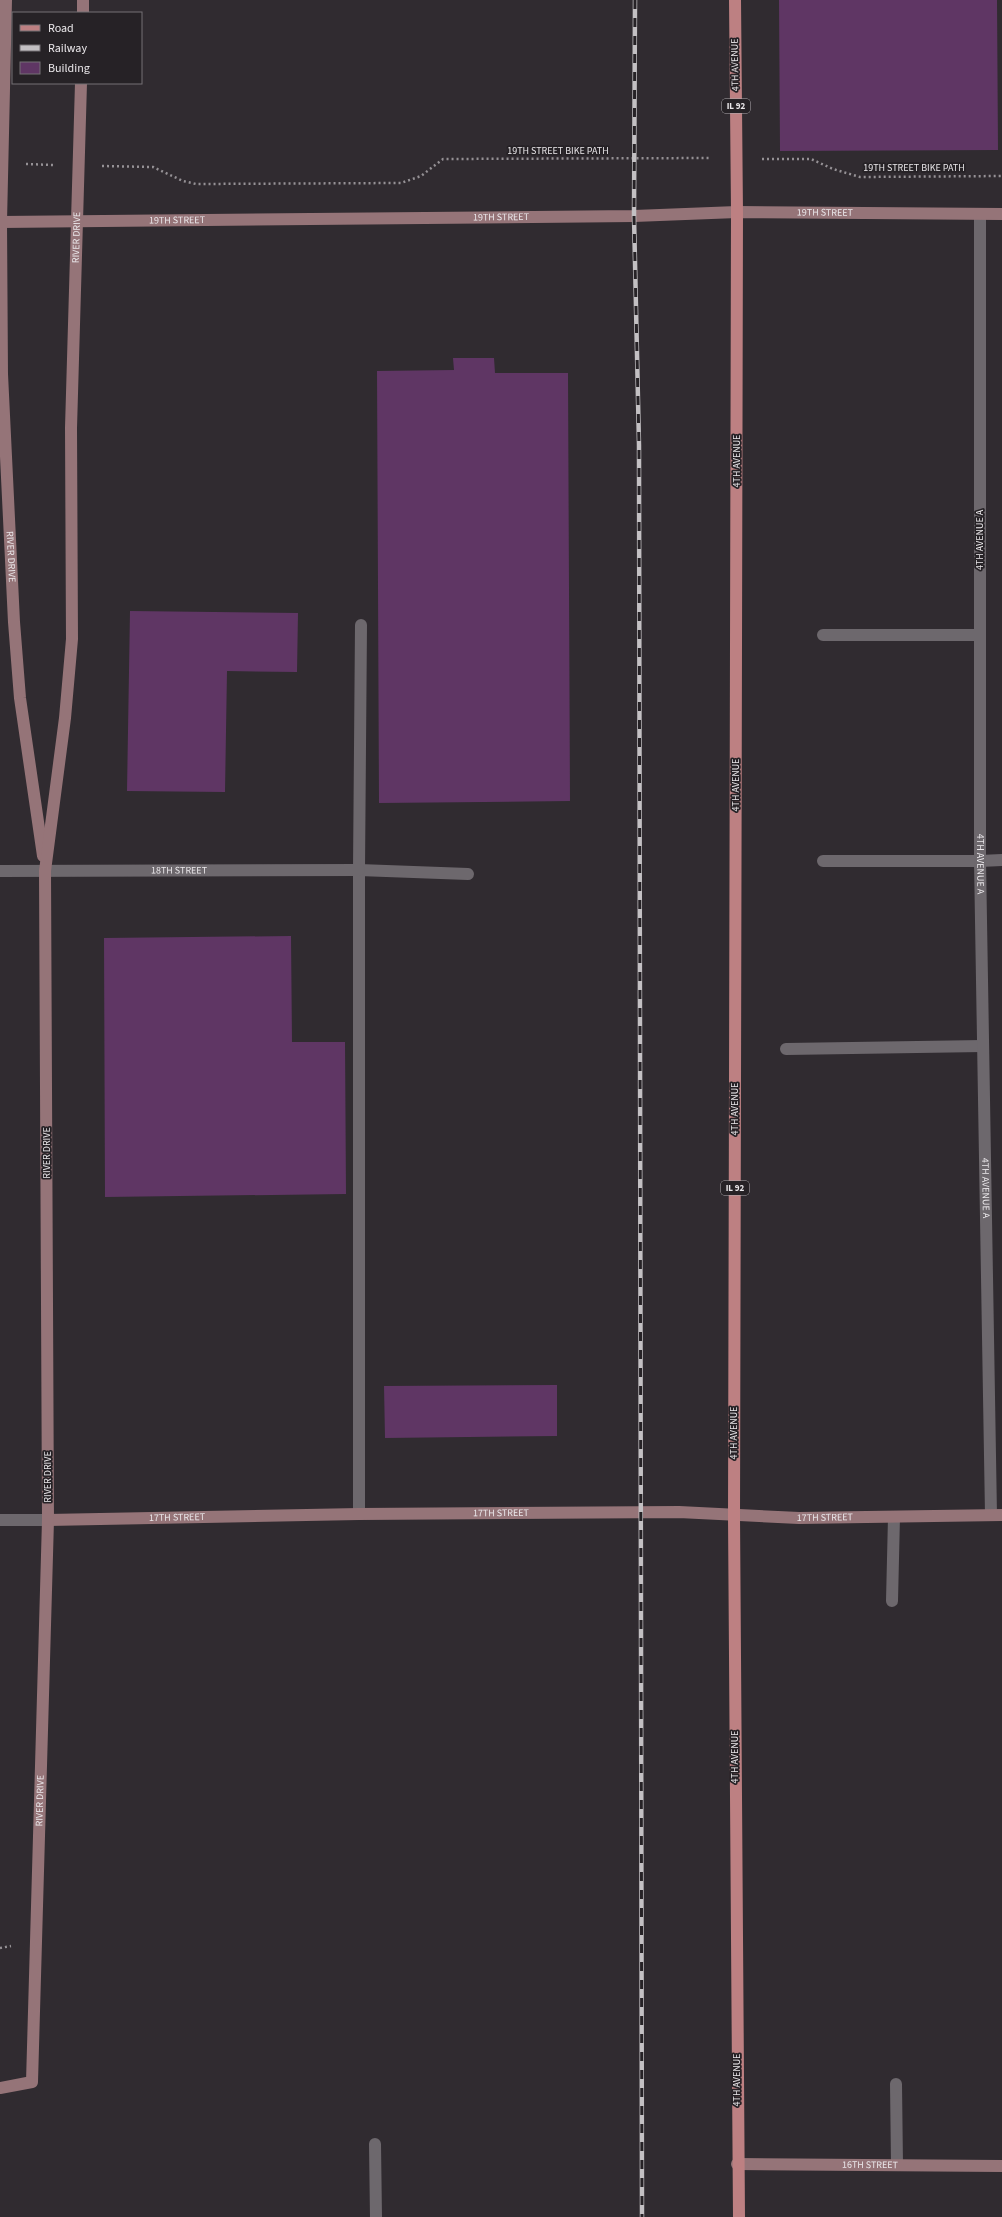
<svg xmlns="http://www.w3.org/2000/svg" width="1002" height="2217" font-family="'Source Sans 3',sans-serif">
  <rect width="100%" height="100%" fill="#302b30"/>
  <path fill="#5f3664" d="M 779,0 L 997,0 L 998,150 L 780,151 Z
    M 453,358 L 494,358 L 495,373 L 568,373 L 570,801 L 379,803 L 377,371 L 454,370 Z
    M 130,611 L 298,613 L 297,672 L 227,671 L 225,792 L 127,791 Z
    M 291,936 L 292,1042 L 345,1042 L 346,1194 L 105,1197 L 104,938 Z
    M 557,1385 L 557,1436 L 385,1438 L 384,1386 Z"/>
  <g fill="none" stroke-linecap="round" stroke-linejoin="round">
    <path stroke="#959195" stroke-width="2.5" stroke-dasharray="2 3" stroke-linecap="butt" d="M 762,159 L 811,159 L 833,169 L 860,177 L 1002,176
      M 26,164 L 53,165
      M 102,166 L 153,167 L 183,181 L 196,184 L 401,183 L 421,176 L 443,159 L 711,158
      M 0,1948 L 11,1946"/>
    <path stroke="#6d686d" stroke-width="12" d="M 823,635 L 980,635
      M 823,861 L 980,861
      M 359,870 L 468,874
      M 786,1049 L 983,1046
      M 359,1514 L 359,870 L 361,625
      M 892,1601 L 894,1517
      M 896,2084 L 897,2165
      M 375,2144 L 376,2217"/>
    <g stroke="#6d686d" stroke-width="12">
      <path id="s1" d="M 980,214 L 980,861 L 991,1515"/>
      <path d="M 980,861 L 1002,860"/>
      <path id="s2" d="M 0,871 L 359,870"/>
      <path d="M 0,1520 L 48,1520"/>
    </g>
    <g stroke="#957478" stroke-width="12">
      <path id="s3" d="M 6,0 L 1,222 L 2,374 L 14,622 L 20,698 L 43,856"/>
      <path d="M 83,13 L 83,0"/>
      <path id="s4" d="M 1,222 L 634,216 L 737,212 L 1002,214"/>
      <path id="s5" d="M 48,1520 L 359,1514 L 679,1512 L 799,1518 L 1002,1515"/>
      <path id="s6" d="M 0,2088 L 32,2082 L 48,1520 L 45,871 L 65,718 L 72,639 L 71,428 L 81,83"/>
      <path id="s7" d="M 737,2164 L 1002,2166"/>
    </g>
    <path stroke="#bd8082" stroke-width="12" d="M 735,0 L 737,212 L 734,1516 L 739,2217"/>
    <g stroke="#c3c0c3" stroke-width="4.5">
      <path id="rail" d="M 635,0 L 634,216 L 639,445 L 642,2217"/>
    </g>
    <use href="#rail" stroke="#262226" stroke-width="3" stroke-dasharray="9" stroke-linecap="butt"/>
  </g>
  <g text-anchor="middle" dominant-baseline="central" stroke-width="3.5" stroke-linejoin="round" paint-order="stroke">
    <g fill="#262226" stroke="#afacaf" stroke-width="1">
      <rect x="722" y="99" width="28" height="14" rx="3"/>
      <rect x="721" y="1181" width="28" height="14" rx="3"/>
    </g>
    <g font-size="9" font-weight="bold" fill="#eae7ea">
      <text x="736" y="106">IL 92</text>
      <text x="735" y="1188">IL 92</text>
    </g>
    <g font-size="10" fill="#eae7ea" stroke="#262226">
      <text transform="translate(735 65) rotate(-91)">4TH AVENUE</text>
      <text x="558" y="151">19TH STREET BIKE PATH</text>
      <text x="914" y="168">19TH STREET BIKE PATH</text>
      <text stroke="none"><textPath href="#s4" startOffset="824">19TH STREET</textPath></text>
      <text stroke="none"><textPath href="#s4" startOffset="500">19TH STREET</textPath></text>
      <text stroke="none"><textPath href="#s4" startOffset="176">19TH STREET</textPath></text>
      <text stroke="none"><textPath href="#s6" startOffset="1879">RIVER DRIVE</textPath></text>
      <text transform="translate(737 461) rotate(-90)">4TH AVENUE</text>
      <text transform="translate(980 540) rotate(-90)">4TH AVENUE A</text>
      <text stroke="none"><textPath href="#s3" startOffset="557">RIVER DRIVE</textPath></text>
      <text transform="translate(736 785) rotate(-90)">4TH AVENUE</text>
      <text stroke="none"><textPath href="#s1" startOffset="650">4TH AVENUE A</textPath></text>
      <text stroke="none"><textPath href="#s2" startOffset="179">18TH STREET</textPath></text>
      <text transform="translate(735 1109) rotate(-90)">4TH AVENUE</text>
      <text transform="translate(47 1153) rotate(-90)">RIVER DRIVE</text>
      <text stroke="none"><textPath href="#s1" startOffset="974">4TH AVENUE A</textPath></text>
      <text transform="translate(734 1433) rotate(-90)">4TH AVENUE</text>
      <text transform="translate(48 1477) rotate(-90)">RIVER DRIVE</text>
      <text stroke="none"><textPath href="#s5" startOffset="453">17TH STREET</textPath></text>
      <text stroke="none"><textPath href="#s5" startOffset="129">17TH STREET</textPath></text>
      <text stroke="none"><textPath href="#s5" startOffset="777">17TH STREET</textPath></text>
      <text transform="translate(735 1757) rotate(-90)">4TH AVENUE</text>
      <text stroke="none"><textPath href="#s6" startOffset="314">RIVER DRIVE</textPath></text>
      <text transform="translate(737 2080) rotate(-90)">4TH AVENUE</text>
      <text stroke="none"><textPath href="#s7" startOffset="133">16TH STREET</textPath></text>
    </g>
  </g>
  <rect x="12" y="12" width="130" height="72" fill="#262226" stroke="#747174"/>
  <rect x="20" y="25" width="20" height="6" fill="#bd8082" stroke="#747174"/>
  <text x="48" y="32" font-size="12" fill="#eae7ea">Road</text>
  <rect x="20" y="45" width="20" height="6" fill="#c3c0c3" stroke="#747174"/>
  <text x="48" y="52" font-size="12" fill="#eae7ea">Railway</text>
  <rect x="20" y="62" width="20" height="12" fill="#5f3664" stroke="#747174"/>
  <text x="48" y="72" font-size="12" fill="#eae7ea">Building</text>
</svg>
